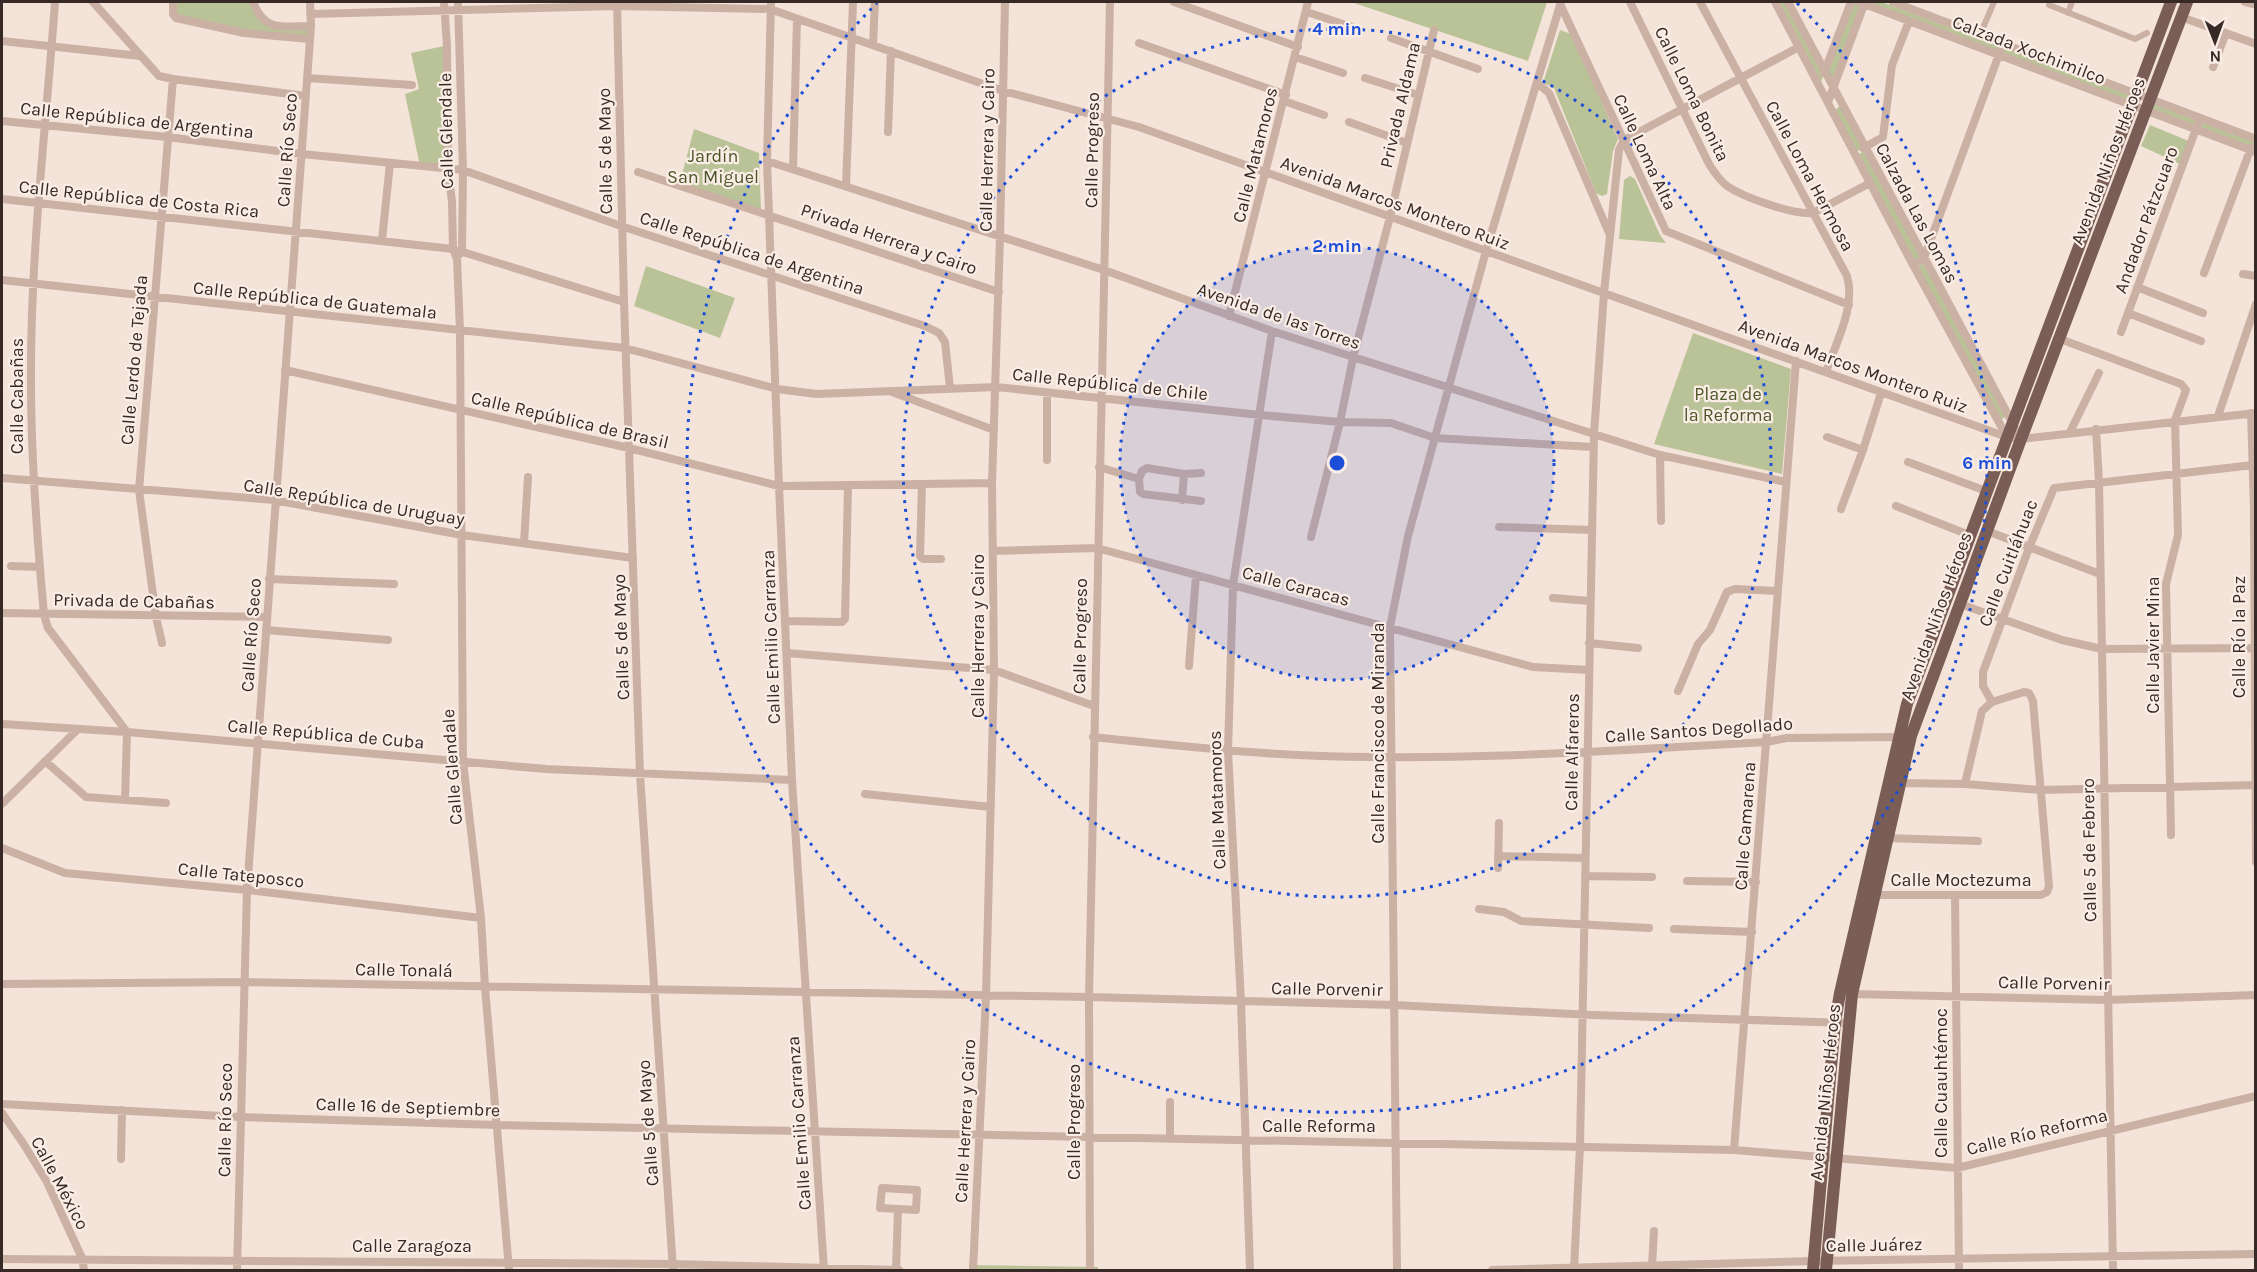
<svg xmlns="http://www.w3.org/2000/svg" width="2257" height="1272" font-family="Karla,sans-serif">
  <rect width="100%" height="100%" fill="#f3e3d8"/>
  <path fill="#bac298" d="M 174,2 L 253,2 L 265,21 L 310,29 L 309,38 L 244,33 L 176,18 Z
    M 1351,2 L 1547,2 L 1528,61 Z
    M 1778,2 L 1786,2 L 1825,71 L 1821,82 Z
    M 1854,2 L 1863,6 L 1833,80 L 1828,71 Z
    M 1872,2 L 1882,2 L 2132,96 L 2132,105 L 1870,6 Z
    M 1560,30 L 1571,34 L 1618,139 L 1613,151 L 1607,194 L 1602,196 L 1596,193 L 1554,88 L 1543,83 Z
    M 444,46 L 446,168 L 420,166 L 405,94 L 419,89 L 411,53 Z
    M 2153,104 L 2255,142 L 2255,150 L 2151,109 Z
    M 1840,106 L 1865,147 L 1854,153 L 1835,110 Z
    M 2150,125 L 2191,142 L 2182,165 L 2141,146 Z
    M 694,129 L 759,153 L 761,212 L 679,186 Z
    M 1864,151 L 1924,258 L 1915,263 L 1856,156 Z
    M 1630,176 L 1635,179 L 1660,235 L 1666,243 L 1619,239 L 1624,180 Z
    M 1923,263 L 2009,415 L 2000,420 L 1915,269 Z
    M 646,266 L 735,298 L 720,338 L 634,306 Z
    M 1693,333 L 1791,369 L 1782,474 L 1654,444 Z
    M 969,1265 L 1098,1267 L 1098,1270 L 969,1270 Z"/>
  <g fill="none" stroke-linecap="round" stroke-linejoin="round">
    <path stroke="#cbb0a4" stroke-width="6" d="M 2050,2 L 2049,5 L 2135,39 L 2147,33
      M 2068,13 L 2072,2
      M 1980,35 L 1994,2"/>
    <path stroke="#cbb0a4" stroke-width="8" d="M 55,2 C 46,128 30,256 31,383 C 31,461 37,538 44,615 L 48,628 L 127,732 L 125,800
      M 93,2 L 159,76 L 173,79 L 306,96
      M 173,2 L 173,14 L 176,18 L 244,33 L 309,39
      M 253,2 C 265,33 283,26 311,26
      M 444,2 L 447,46 L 448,169 L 452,202 L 453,249 L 457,259 L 460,330 L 463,761 L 481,918 L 485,987 L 509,1270
      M 458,2 L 463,170 L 462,250 L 460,254
      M 617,2 L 624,302 L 640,774 L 673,1270
      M 771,2 L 767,161 L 779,486 L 792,780 L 824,1270
      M 1174,2 L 1298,47
      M 1630,2 L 1709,164 C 1714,172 1719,180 1727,186 C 1743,197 1793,215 1813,213 L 1870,183
      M 1700,2 L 1847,276 C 1856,307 1836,342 1826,372
      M 1775,2 L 1913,265 L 2007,437
      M 1788,2 L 2021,439
      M 1859,2 L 2256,152
      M 1893,2 L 2256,139
      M 2245,2 L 2256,5
      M 1560,4 L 1666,231 L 1849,305
      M 1307,12 L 1352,27
      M 310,14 L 617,6 L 770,9 L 1003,91 L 1139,127 L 2007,437 L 2021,439 L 2256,413
      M 2181,17 L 2256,44
      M 1391,38 L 1478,69
      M 2,41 L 140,56
      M 1139,43 L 1286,95
      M 873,45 L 875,2
      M 1295,57 L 1343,73
      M 2213,67 L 2226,33
      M 1824,73 L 1851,2
      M 307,78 L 412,85
      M 1365,78 L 1418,95
      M 1537,83 L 1549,93 L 1609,233
      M 1284,101 L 1324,115
      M 1828,102 L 1865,2
      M 2,121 L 167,137 L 302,154 L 463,170 L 621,226 L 925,326 L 939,333 L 945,342 L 950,388
      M 1349,122 L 1407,143
      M 888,132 L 891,51
      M 1863,148 L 1883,137 L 1892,65 L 1909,21
      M 767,161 L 1104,270 L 1272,331 L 1594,434 L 1660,455 L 1786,482
      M 793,169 L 797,19
      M 638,172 L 999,292
      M 846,186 L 853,2
      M 2,199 L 453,249 L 624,302
      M 382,240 L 390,163
      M 1913,265 L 1924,258 L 2001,49
      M 2204,273 L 2251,148
      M 2243,274 L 2256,276
      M 2,280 L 625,348 L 777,389 L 817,394 L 996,387 L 1260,415 L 1340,422 L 1391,423 L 1435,438 L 1593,447
      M 2137,287 L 2203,313
      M 2128,313 L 2201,341
      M 1229,316 L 1308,2
      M 2121,332 L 2200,118
      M 2060,339 L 2181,384 L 2186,390 L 2175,420 L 2178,535 L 2166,584 L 2171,835
      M 285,370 L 629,448 L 779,486 L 992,483
      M 892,392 L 994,430
      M 2251,413 L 2254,509 L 2256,862
      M 2218,416 L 2256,304
      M 2096,429 L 2099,482 L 2113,1270
      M 2070,432 L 2099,373
      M 1827,437 L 1863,450
      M 1660,455 L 1661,521
      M 1047,460 L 1047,393
      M 1908,462 L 1986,491
      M 1099,467 L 1139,479
      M 1201,473 L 1184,474 L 1147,468 L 1142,471 L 1139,479 L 1140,492 L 1143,494 L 1201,501
      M 2,478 L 274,500 L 462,535 L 633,558
      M 922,484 L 920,556 L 923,559 L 941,559
      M 1182,500 L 1184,474
      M 1896,506 L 1969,535
      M 1841,509 L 1863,450 L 1881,393
      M 1499,527 L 1592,530
      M 1987,531 L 2100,574
      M 1311,537 L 1340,422 L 1353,358 L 1390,217 L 1434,30
      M 524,543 L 528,477
      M 993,551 L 1097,548 L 1533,667 L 1589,670
      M 11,566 L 40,567
      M 269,579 L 394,584
      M 1553,598 L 1590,601
      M 1960,604 L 2062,640 L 2102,649 L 2256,648
      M 2,613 L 267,617
      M 785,621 L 842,622 L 845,619 L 848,486
      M 266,630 L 388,640
      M 162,643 L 156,617 L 139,490 L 173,79
      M 1589,643 L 1638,648
      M 787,653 L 994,670 L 1094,706
      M 1189,666 L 1196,575
      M 1678,691 L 1698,644 L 1710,630 L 1727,592 L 1735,589 L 1778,591
      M 1992,702 L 1983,686 L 1983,672 L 2029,548 L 2054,488 L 2253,465
      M 2,724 L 127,732 L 546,769 L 792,780
      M 1093,737 C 1161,744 1229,752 1297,755 C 1452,762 1612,751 1766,742 L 1787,738 L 1903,737
      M 45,761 L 86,797 L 166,803
      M 1900,783 L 1965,784 L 2040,790 L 2256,785
      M 865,794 L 991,807
      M 2,804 L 77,730
      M 1887,838 L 1978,841
      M 2,848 L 65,873 L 247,890 L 481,918
      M 1498,856 L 1585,858
      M 1498,868 L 1499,823
      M 1585,876 L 1652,877
      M 1687,881 L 1756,882
      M 1874,895 L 2041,895 L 2047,892 L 2049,886 L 2033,701 L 2029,693 L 2024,692 L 1992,702 L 1982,711 L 1965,784
      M 1955,895 L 1959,1270
      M 1479,909 L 1504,912 L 1521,921 L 1649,928
      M 1674,929 L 1752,932
      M 2,984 L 243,982 L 1089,997 L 1394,1005 L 1592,1015 L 1848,1023
      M 1852,994 L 2107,1000 L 2256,995
      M 2,1104 L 240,1117 L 497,1125 L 1734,1150 L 1957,1168 L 2256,1096
      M 2,1113 L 23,1143 L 47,1182 L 82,1258 L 84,1270
      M 1170,1139 L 1170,1102
      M 1734,1150 L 1796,361
      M 121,1159 L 122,1110
      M 882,1188 L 917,1190 L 916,1210 L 880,1208 Z
      M 2,1259 L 673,1264 L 899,1270
      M 1652,1266 L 1654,1231
      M 237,1270 L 247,890 L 311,26 L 310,2
      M 896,1270 L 898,1209
      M 973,1270 L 986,996 L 994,670 L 992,483 L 1000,237 L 1005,2
      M 1090,1270 L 1089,997 L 1110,2
      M 1250,1270 L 1241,1002 L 1228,751 L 1233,585 L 1272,331
      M 1397,1270 L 1390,627 L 1408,536 L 1486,251 L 1561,2
      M 1492,1270 L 1814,1261 L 2256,1254
      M 1574,1270 L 1580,1146 L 1594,434 L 1604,293 L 1619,150 L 1624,140 L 1799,47"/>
    <path stroke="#795d56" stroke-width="12" d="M 1813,1270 L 1835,1022 L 1840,993 L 1907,704 L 2171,2
      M 1826,1270 L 1852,994 L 1911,736 L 2021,439 L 2187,2"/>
  </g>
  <circle cx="1337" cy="463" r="217" fill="#1d4ed8" fill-opacity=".12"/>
  <g fill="none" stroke="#1d4ed8" stroke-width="3" stroke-dasharray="3 6">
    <circle cx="1337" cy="463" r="217"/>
    <circle cx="1337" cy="463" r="434"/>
    <path d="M1797 3A650 650 0 1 1 877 3"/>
  </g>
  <g text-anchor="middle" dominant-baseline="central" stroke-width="4.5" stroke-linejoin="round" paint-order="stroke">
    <g font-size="18" fill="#362926" stroke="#faede5">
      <text transform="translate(2029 50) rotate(21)">Calzada Xochimilco</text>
      <text transform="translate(1692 94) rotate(64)">Calle Loma Bonita</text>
      <text transform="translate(1400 105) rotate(-77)">Privada Aldama</text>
      <text transform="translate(137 120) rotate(6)">Calle República de Argentina</text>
      <text transform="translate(446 131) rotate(-91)">Calle Glendale</text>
      <text transform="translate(287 150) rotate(-86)">Calle Río Seco</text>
      <text transform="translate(987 150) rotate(-89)">Calle Herrera y Cairo</text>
      <text transform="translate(1092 150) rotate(-89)">Calle Progreso</text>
      <text transform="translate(605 151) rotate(-91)">Calle 5 de Mayo</text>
      <text transform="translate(1645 152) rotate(65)">Calle Loma Alta</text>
      <text transform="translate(1255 155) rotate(-76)">Calle Matamoros</text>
      <text transform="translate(2108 161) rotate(-69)">Avenida Niños Héroes</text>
      <text transform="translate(1810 176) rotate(62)">Calle Loma Hermosa</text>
      <text transform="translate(139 199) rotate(6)">Calle República de Costa Rica</text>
      <text transform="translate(1395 203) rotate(20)">Avenida Marcos Montero Ruiz</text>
      <text transform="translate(1917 213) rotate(62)">Calzada Las Lomas</text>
      <text transform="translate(2146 220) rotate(-70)">Andador Pátzcuaro</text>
      <text transform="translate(889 239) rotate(19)">Privada Herrera y Cairo</text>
      <text transform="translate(752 253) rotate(18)">Calle República de Argentina</text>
      <text transform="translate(315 300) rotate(6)">Calle República de Guatemala</text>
      <text transform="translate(1279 316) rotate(19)">Avenida de las Torres</text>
      <text transform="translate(134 360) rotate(-85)">Calle Lerdo de Tejada</text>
      <text transform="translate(1853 366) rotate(20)">Avenida Marcos Montero Ruiz</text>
      <text transform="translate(1110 384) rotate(6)">Calle República de Chile</text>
      <text transform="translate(17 396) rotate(-90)">Calle Cabañas</text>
      <text transform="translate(570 420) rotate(13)">Calle República de Brasil</text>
      <text transform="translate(354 502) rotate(9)">Calle República de Uruguay</text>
      <text transform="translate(2008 563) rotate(-69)">Calle Cuitláhuac</text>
      <text transform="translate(1296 586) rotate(15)">Calle Caracas</text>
      <text transform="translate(134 601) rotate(1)">Privada de Cabañas</text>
      <text transform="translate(1936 616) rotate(-70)">Avenida Niños Héroes</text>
      <text transform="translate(251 635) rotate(-86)">Calle Río Seco</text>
      <text transform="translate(978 636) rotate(-90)">Calle Herrera y Cairo</text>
      <text transform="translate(1080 636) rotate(-89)">Calle Progreso</text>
      <text transform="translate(621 637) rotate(-92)">Calle 5 de Mayo</text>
      <text transform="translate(771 637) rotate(-92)">Calle Emilio Carranza</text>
      <text transform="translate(2239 637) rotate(-90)">Calle Río la Paz</text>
      <text transform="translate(2153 645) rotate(-90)">Calle Javier Mina</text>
      <text transform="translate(1699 730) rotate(-4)">Calle Santos Degollado</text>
      <text transform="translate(1378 733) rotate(-90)">Calle Francisco de Miranda</text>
      <text transform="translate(326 734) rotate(5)">Calle República de Cuba</text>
      <text transform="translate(1572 752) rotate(-89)">Calle Alfareros</text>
      <text transform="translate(452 767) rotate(-94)">Calle Glendale</text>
      <text transform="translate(1217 800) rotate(-92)">Calle Matamoros</text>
      <text transform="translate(1745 826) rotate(-86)">Calle Camarena</text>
      <text transform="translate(2089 850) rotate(-91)">Calle 5 de Febrero</text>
      <text transform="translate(241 875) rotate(6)">Calle Tateposco</text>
      <text x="1961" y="880">Calle Moctezuma</text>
      <text transform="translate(404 970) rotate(1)">Calle Tonalá</text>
      <text transform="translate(2054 983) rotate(1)">Calle Porvenir</text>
      <text transform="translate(1327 989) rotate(1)">Calle Porvenir</text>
      <text transform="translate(1941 1083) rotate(-90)">Calle Cuauhtémoc</text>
      <text transform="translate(1825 1092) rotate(-84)">Avenida Niños Héroes</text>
      <text transform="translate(408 1107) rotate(2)">Calle 16 de Septiembre</text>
      <text transform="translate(225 1120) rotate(-89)">Calle Río Seco</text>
      <text transform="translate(965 1121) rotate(-87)">Calle Herrera y Cairo</text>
      <text transform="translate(1074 1122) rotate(-90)">Calle Progreso</text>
      <text transform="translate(648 1123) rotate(-94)">Calle 5 de Mayo</text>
      <text transform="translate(799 1123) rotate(-94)">Calle Emilio Carranza</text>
      <text x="1319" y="1126">Calle Reforma</text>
      <text transform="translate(2037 1132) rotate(-14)">Calle Río Reforma</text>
      <text transform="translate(60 1183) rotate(62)">Calle México</text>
      <text transform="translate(1874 1245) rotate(-1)">Calle Juárez</text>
      <text x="412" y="1246">Calle Zaragoza</text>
    </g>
    <g font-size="18" fill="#4b5628" stroke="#faede5">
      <text x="713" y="156">Jardín<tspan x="713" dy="21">San Miguel</tspan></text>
      <text x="1728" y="394">Plaza de<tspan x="1728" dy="21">la Reforma</tspan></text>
    </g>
  </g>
  <circle cx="1337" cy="463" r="9" fill="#1d4ed8" stroke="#faede5" stroke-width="3"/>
  <g font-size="18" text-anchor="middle" font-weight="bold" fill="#1d4ed8" stroke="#faede5" stroke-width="4.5" stroke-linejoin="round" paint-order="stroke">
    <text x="1337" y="35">4 min</text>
    <text x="1337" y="252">2 min</text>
    <text x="1987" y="469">6 min</text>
  </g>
  <rect width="2257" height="1272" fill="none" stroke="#362926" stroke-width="6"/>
  <g transform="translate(2215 42) rotate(179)" stroke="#faede5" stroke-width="4.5" paint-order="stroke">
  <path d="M0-4.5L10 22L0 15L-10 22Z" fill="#362926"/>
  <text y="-9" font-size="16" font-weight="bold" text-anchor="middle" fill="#362926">N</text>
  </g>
</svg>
